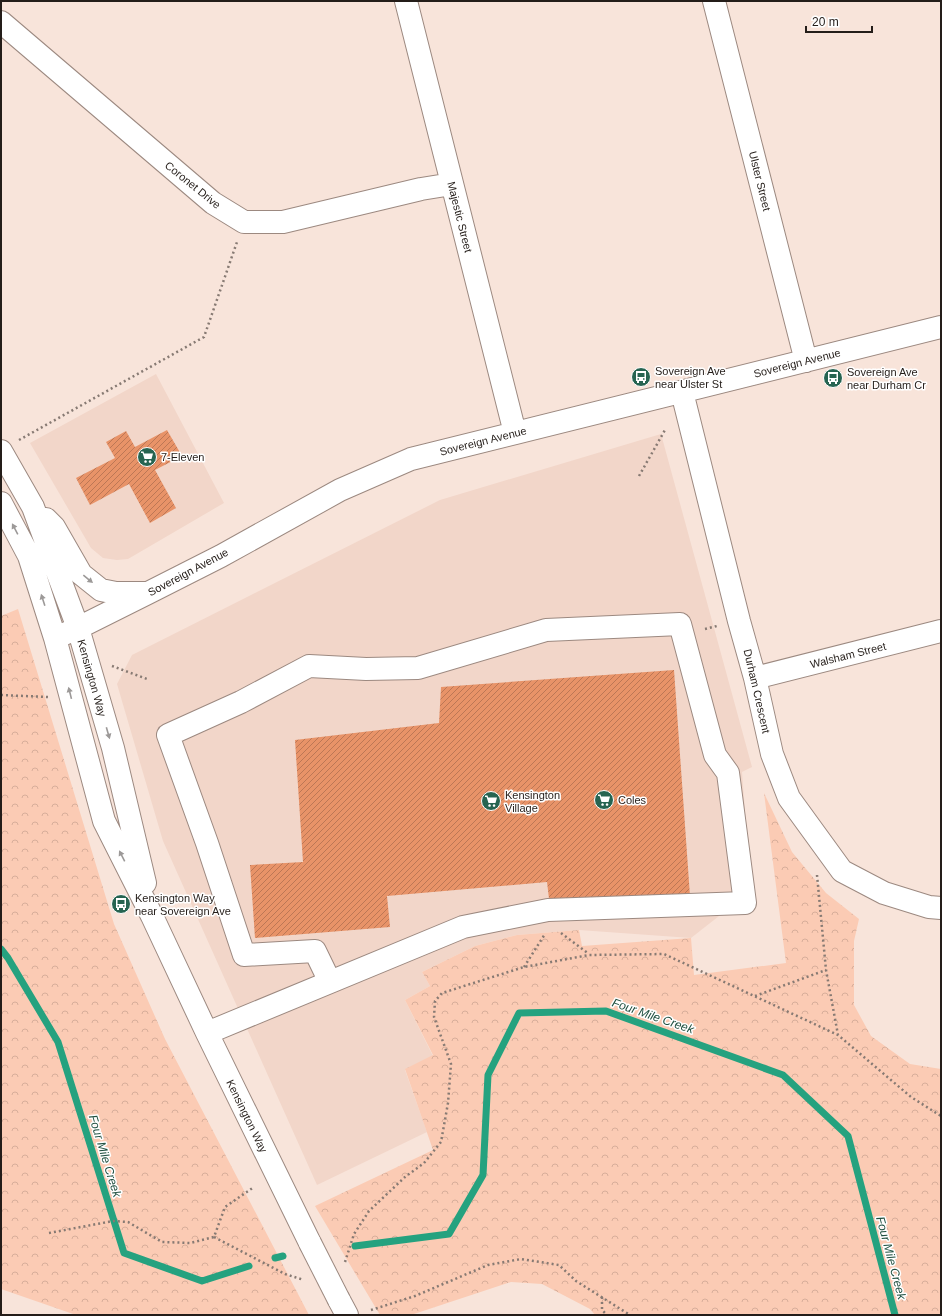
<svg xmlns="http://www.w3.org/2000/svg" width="942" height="1316" font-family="Helvetica,sans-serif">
  <defs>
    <pattern id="park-crowns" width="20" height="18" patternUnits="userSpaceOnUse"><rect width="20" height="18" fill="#fbcbb4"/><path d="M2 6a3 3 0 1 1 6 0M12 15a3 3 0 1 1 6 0" fill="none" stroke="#d7ae9a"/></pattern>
    <pattern id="building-hatch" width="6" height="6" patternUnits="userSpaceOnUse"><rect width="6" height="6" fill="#e89368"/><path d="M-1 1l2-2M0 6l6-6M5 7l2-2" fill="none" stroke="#bc7755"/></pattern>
  </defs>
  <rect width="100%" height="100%" fill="#f8e4da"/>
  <path fill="#f2d6c9" d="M 156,374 L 224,503 L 128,559 L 117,560 L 103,558 L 91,548 L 30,443 Z
    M 661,434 L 752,767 L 742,772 L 751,891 L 691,938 L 579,930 L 517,935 L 475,946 L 422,972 L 430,986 L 405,1000 L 433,1056 L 405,1070 L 427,1132 L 317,1185 L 163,841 L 117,684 L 132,655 L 440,500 Z"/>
  <path fill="url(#park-crowns)" d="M 18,609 L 114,924 L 165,1039 L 309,1315 L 76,1315 L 1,1289 L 1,616 Z
    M 764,793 L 792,852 L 826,893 L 859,919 L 854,941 L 854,1005 L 871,1036 L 910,1064 L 941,1069 L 941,1315 L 595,1315 L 590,1309 L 542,1284 L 511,1282 L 411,1315 L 380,1315 L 315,1206 L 433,1150 L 405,1069 L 433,1055 L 405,1000 L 430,986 L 422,972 L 475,946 L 517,935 L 579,930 L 582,946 L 691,938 L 694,975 L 786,963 Z"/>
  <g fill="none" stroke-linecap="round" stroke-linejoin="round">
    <path stroke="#25a27f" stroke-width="7" d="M 1,949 L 8,958 L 58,1042 L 124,1253 L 202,1281 L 249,1266
      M 355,1246 L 449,1234 L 483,1175 L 488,1075 L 519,1013 L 606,1011 L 783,1075 L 848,1136 L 895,1315
      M 275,1258 L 283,1256"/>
  </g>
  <path fill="url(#building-hatch)" d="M 167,430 L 182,456 L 155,470 L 176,508 L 150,523 L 129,484 L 90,505 L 76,478 L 115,458 L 106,442 L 126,431 L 135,447 Z
    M 674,670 L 690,896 L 550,907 L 547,882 L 387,896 L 390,927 L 255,938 L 250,865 L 303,862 L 295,740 L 439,723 L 441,687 Z"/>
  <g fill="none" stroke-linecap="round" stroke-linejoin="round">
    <g stroke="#9c8980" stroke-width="24">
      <path id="minor" d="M 406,1 L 515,433
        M 714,1 L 806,361
        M 1,22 L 213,203 L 244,222 L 283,222 L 421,189 L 452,184
        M 682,392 L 739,621 L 755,678 L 772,754 L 789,798 L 842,871 L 884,893 L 929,907 L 941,908
        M 1,451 L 33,507 L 78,628 L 113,748 L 145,883
        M 1,503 L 29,556 L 55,638 L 104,821 L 152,916 L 207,1033 L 310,1243
        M 46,519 L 54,527 L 81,574 L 101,590 L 116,593 L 146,593
        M 55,638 L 78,628 L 148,593 L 221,556 L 340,490 L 411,459 L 941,327
        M 755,678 L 941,631
        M 207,1033 L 463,927 L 548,910 L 745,903 L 728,773 L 715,755 L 680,624 L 546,630 L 418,668 L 366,669 L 309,666 L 241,702 L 168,735 L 207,843 L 244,955 L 315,951 L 330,982
        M 339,1300 L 347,1315"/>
    </g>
    <path stroke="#877a73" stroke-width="2.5" stroke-dasharray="2 3" stroke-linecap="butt" d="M 19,440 L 204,337 L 237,242
      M 639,476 L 665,430
      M 705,629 L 717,626
      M 112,666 L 147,679
      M 1,695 L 48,697
      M 817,875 L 826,970 L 838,1035
      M 561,933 L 589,954
      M 524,967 L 545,934
      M 755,996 L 826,970
      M 49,1233 L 113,1221 L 128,1222 L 162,1242 L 190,1243 L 214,1237 L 225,1207 L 254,1187
      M 214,1237 L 285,1274 L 304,1280
      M 345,1262 L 354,1234 L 369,1211 L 405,1177 L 424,1163 L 441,1142 L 448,1103 L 451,1064 L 434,1017 L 435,1001 L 442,993 L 524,967 L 589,955 L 664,954 L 838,1035 L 911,1097 L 941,1116
      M 602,1297 L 602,1310 L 607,1315
      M 371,1310 L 415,1296 L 488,1265 L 521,1259 L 559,1265 L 576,1281 L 630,1315"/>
    <use href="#minor" stroke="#fff" stroke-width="22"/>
    <g stroke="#9c8980" stroke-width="24" stroke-linecap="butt">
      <path id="minor-bridge" d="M 310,1243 L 339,1300"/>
    </g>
    <use href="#minor-bridge" stroke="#fff" stroke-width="22"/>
  </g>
  <defs><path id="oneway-solid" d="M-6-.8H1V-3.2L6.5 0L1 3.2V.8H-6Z"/></defs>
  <g fill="#9c9998">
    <use href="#oneway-solid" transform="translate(15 529) rotate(-118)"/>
    <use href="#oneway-solid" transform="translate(88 579) rotate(39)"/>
    <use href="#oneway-solid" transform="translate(43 600) rotate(-108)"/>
    <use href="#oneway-solid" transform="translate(70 693) rotate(-104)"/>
    <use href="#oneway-solid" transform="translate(108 733) rotate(74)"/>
    <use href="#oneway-solid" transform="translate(122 856) rotate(-117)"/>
  </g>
  <defs>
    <g id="bus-disc" transform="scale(1)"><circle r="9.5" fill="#266451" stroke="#fff"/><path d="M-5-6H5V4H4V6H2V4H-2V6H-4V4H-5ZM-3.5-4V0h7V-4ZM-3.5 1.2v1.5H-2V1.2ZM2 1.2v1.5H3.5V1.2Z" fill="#fff"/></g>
    <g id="supermarket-disc" transform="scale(1)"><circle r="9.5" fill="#266451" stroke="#fff"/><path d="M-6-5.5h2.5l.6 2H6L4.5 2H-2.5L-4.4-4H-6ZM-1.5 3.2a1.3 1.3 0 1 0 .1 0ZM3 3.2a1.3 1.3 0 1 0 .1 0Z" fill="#fff"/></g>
  </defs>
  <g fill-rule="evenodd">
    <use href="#bus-disc" x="641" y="377"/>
    <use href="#bus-disc" x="833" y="378"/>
    <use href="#supermarket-disc" x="147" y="457"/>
    <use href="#supermarket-disc" x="604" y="800"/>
    <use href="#supermarket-disc" x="491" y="801"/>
    <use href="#bus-disc" x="121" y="904"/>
  </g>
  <g text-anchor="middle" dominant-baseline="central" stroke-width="3" stroke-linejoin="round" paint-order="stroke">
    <g font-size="11" fill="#241d19" stroke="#fff">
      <text transform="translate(760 181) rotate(76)">Ulster Street</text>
      <text transform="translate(193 185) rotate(39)">Coronet Drive</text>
      <text transform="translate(460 217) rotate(76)">Majestic Street</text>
      <text transform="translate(797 363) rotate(-14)">Sovereign Avenue</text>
      <text transform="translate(483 441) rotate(-14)">Sovereign Avenue</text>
      <text transform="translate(188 572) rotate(-28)">Sovereign Avenue</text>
      <text transform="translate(848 655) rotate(-14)">Walsham Street</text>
      <text transform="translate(92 678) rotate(74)">Kensington Way</text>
      <text transform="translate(757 691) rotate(77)">Durham Crescent</text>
      <text transform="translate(247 1116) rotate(64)">Kensington Way</text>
    </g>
    <g font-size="11" fill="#241d19" stroke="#fff" text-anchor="start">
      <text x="655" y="371">Sovereign Ave<tspan x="655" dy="13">near Ulster St</tspan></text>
      <text x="847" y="372">Sovereign Ave<tspan x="847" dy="13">near Durham Cr</tspan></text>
      <text x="161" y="457">7-Eleven</text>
      <text x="505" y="795">Kensington<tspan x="505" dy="13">Village</tspan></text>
      <text x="618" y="800">Coles</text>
      <text x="135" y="898">Kensington Way<tspan x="135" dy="13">near Sovereign Ave</tspan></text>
    </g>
    <g font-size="12" font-style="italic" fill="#205040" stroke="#fff">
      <text transform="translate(653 1016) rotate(19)">Four Mile Creek</text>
      <text transform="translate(105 1156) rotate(73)">Four Mile Creek</text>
      <text transform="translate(891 1258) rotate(75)">Four Mile Creek</text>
    </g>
  </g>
  <rect width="942" height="1316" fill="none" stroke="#241d19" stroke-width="4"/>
  <path d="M806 26v6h66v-6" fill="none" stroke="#241d19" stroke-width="2"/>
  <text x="812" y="26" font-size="12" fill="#241d19" stroke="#ffffff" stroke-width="3" paint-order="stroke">20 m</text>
</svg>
